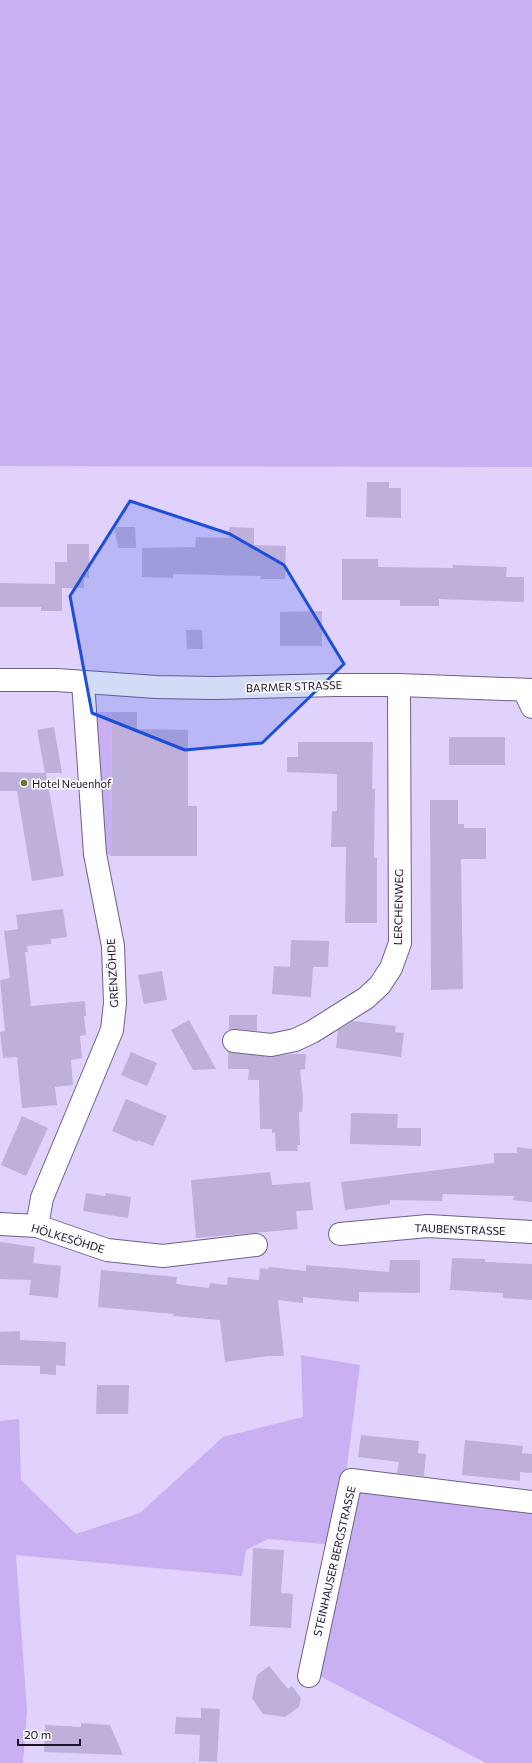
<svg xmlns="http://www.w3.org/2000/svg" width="532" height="1763" font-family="Commissioner,sans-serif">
  <rect width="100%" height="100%" fill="#e0d1fd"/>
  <path fill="#c8b0f3" d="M 0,0 L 532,0 L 532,467 L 0,466 Z
    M 93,712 L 112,712 L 111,856 L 103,851 Z
    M 301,1355 L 360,1365 L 345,1482 L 335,1545 L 268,1539 L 246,1550 L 242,1576 L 16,1555 L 27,1711 L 23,1763 L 0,1763 L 0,1421 L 19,1419 L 21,1480 L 76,1534 L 140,1513 L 223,1437 L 303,1417 Z
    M 347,1484 L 532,1505 L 532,1763 L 486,1763 L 316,1674 Z"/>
  <path fill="#bfb0db" d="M 367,482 L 389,482 L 389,488 L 401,488 L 401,518 L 366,517 Z
    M 114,527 L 135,527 L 136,548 L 118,548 Z
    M 229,527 L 254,528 L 254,545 L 286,546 L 285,579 L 260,579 L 261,576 L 173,574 L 173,578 L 142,577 L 142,548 L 195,547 L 196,537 L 229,538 Z
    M 67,544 L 89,544 L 89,578 L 84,578 L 84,588 L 62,588 L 62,611 L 41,611 L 41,607 L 0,607 L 0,583 L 55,584 L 55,562 L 67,562 Z
    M 342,559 L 378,559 L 378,567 L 453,568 L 453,565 L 507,567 L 506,577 L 524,577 L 524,602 L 439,599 L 439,606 L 400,606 L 400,600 L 342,600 Z
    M 322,611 L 322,646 L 280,646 L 280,612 Z
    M 186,630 L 202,630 L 203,649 L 187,649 Z
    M 112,712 L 137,712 L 137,729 L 188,730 L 188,806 L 197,806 L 197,856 L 111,856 Z
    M 54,727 L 62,773 L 46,773 L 64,876 L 32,881 L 17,791 L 0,791 L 0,772 L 45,773 L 37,730 Z
    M 449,737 L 505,737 L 505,765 L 449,765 Z
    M 298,742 L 373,742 L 372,789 L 375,789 L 374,858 L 377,858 L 377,923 L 345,923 L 346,847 L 331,847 L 332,811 L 337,811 L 337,774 L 287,772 L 287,757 L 298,757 Z
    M 430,800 L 458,800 L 458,824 L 464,824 L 464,828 L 486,828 L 486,859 L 461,859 L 463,989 L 431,990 Z
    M 63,909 L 67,937 L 51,939 L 51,944 L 27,946 L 28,952 L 25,952 L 31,1006 L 85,1001 L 86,1016 L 84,1016 L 86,1035 L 80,1036 L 82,1058 L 71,1060 L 73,1085 L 55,1087 L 57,1105 L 22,1108 L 17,1057 L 3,1058 L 0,1032 L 5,1031 L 0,980 L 10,978 L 4,931 L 18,929 L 16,915 Z
    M 291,940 L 329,941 L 328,967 L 313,967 L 311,997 L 272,994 L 274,966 L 290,967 Z
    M 162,971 L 167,1000 L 144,1004 L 138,975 Z
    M 229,1015 L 257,1015 L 257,1031 L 235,1029 L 229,1030 Z
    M 189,1020 L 216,1069 L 193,1070 L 171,1030 Z
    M 353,1021 L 396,1026 L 395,1032 L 404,1033 L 401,1057 L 336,1048 L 338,1030 Z
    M 131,1052 L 157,1063 L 147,1086 L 121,1075 Z
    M 228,1052 L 270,1057 L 291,1054 L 306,1054 L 305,1069 L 300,1070 L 303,1099 L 302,1112 L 299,1112 L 300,1145 L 297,1145 L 298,1151 L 276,1151 L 275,1133 L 272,1133 L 272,1129 L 260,1129 L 259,1080 L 248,1080 L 249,1069 L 228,1069 Z
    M 126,1099 L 167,1116 L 153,1146 L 138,1140 L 137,1142 L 112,1131 Z
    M 351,1113 L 398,1114 L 397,1128 L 421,1128 L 421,1146 L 350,1144 Z
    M 22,1116 L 48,1128 L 26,1176 L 1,1165 Z
    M 517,1147 L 532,1149 L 532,1202 L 513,1200 L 514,1196 L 443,1194 L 442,1201 L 390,1200 L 390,1204 L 345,1210 L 341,1182 L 494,1163 L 494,1153 L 517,1153 Z
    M 270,1172 L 272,1185 L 310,1182 L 313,1210 L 296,1211 L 298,1229 L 196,1238 L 191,1180 Z
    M 86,1193 L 105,1196 L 106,1193 L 131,1197 L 128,1218 L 83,1211 Z
    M 0,1242 L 35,1247 L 33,1263 L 61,1266 L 58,1298 L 29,1295 L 31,1280 L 0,1279 Z
    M 452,1258 L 485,1259 L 485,1262 L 532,1264 L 532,1300 L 503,1298 L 503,1293 L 450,1290 Z
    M 390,1260 L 420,1260 L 420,1293 L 359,1292 L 359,1302 L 303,1297 L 303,1303 L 278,1300 L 284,1356 L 268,1356 L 225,1362 L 220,1320 L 173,1316 L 173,1314 L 98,1307 L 101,1270 L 177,1277 L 176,1284 L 209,1288 L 210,1283 L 227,1285 L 228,1277 L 259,1280 L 260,1268 L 268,1269 L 269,1267 L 306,1271 L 306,1265 L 389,1272 Z
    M 20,1331 L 20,1340 L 66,1342 L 65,1366 L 56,1365 L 56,1375 L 40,1374 L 40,1366 L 0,1365 L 0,1332 Z
    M 97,1385 L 129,1385 L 128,1414 L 96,1414 Z
    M 361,1435 L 419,1441 L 418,1453 L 426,1454 L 424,1476 L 397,1473 L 399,1462 L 358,1457 Z
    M 465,1440 L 523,1446 L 522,1453 L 532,1454 L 532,1473 L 520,1472 L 520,1481 L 462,1475 Z
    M 253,1548 L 284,1550 L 281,1593 L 293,1594 L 291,1628 L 250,1626 Z
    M 269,1666 L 288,1689 L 292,1686 L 301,1698 L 299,1707 L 285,1717 L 263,1714 L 252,1698 L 257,1675 Z
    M 201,1708 L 220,1709 L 217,1762 L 199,1761 L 200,1735 L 175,1734 L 176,1717 L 201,1718 Z
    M 81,1723 L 110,1725 L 123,1755 L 44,1752 L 45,1725 L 81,1727 Z"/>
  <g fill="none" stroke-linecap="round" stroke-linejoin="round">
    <g stroke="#6f6188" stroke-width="24">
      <path id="minor" d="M 524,690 L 532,707
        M 234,1041 L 271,1045 L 295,1040 L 312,1032 L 366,998 L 380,985 L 391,968 L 400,943 L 399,685
        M 0,1224 L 37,1226 L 107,1250 L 163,1256 L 256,1245
        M 37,1226 L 42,1198 L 112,1030 L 115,1003 L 113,946 L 95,854 L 83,682
        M 340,1234 L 428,1226 L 532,1232
        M 309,1676 L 351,1480 L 532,1502"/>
    </g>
    <g stroke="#6f6188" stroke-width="24">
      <path id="major" d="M 0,680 L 57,680 L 156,687 L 213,688 L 336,685 L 399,685 L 532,690"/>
    </g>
    <use href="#minor" stroke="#fff" stroke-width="22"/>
    <use href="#major" stroke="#fff" stroke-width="22"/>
  </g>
  <path fill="#1d4ed8" fill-opacity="0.2" stroke="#1d4ed8" stroke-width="3" stroke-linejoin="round" d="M 130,501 L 230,534 L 284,565 L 344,664 L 262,743 L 185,750 L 92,713 L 70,596 Z"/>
  <circle fill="#687a29" stroke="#fbfafe" stroke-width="1.5" cx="24" cy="783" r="4"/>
  <g text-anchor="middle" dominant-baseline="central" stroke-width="3.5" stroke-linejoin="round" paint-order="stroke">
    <g font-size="11" fill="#191323" stroke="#fbfafe">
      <text transform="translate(294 686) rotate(-2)">BARMER STRASSE</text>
      <text transform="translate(398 907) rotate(-89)">LERCHENWEG</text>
      <text transform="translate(112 973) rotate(-93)">GRENZÖHDE</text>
      <text transform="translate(460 1229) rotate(2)">TAUBENSTRASSE</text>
      <text transform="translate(68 1238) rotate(17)">HÖLKESÖHDE</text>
      <text transform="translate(334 1561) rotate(-77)">STEINHAUSER BERGSTRASSE</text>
    </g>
    <g font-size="11" fill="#191323" stroke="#fbfafe" text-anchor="start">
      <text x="32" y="783">Hotel Neuenhof</text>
    </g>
  </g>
  <path d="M18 1739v6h62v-6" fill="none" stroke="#191323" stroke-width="2"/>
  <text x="24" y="1739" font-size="12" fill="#191323" stroke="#fbfafe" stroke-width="3" paint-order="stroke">20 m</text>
</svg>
